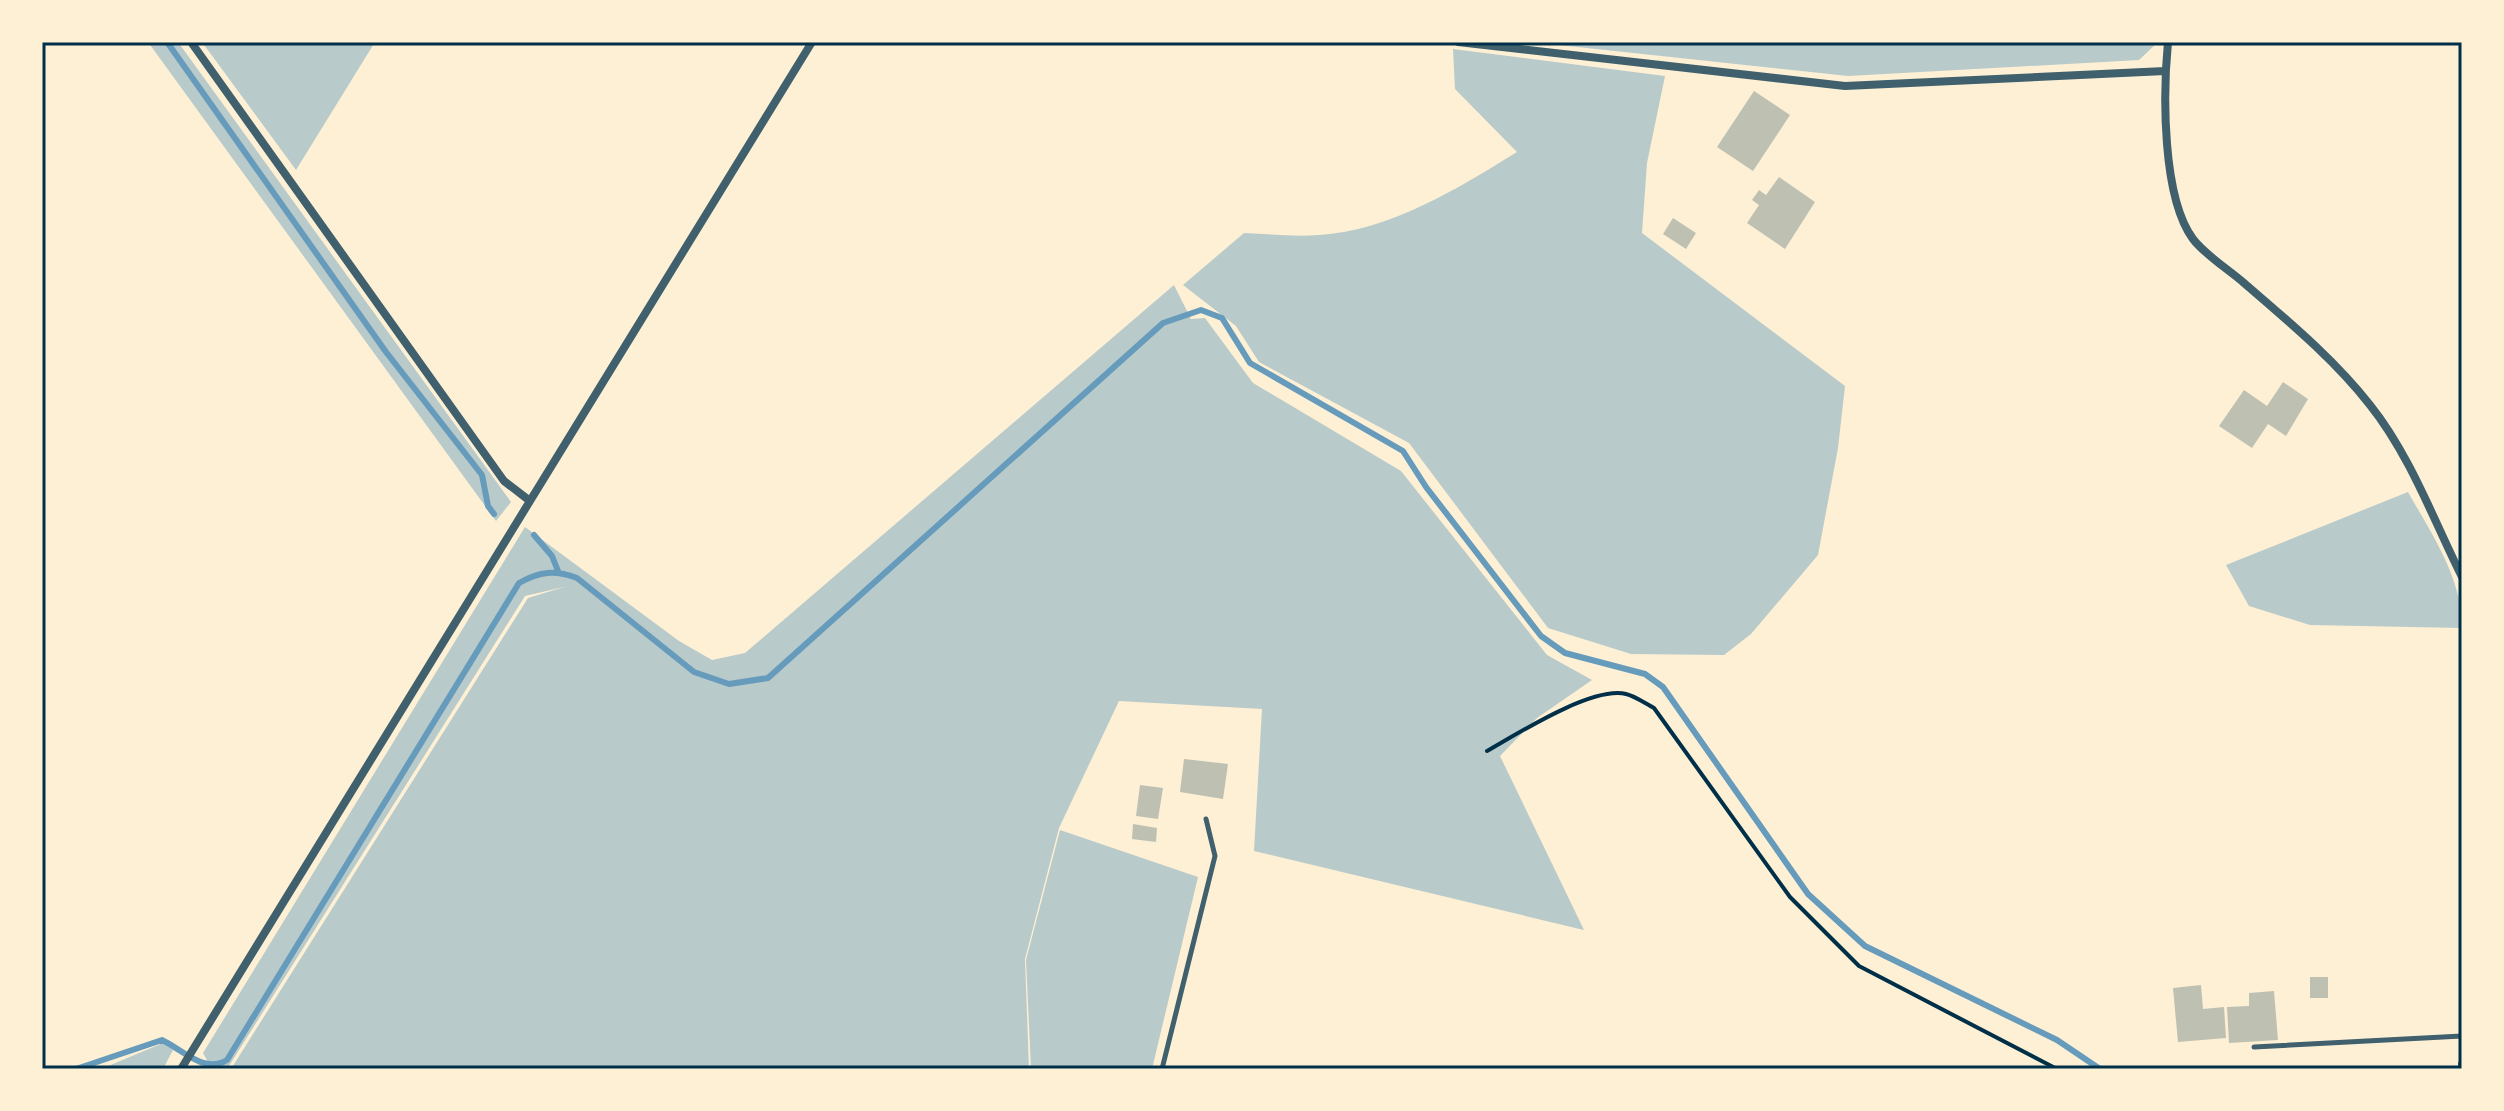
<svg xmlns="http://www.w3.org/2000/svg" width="2504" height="1111" font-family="Rubik,sans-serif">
  <rect width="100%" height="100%" fill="#fdf0d5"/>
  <path fill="#b9caca" d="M 148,42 L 178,42 L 511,502 L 496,521 Z
    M 202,42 L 375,42 L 296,170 Z
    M 1531,42 L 2158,42 L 2139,60 L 1848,76 Z
    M 1453,49 L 1665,76 L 1647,163 L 1642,233 L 1845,386 L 1838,448 L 1818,555 L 1751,634 L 1724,655 L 1631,654 L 1548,628 L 1409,443 L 1259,362 L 1236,326 L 1183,285 L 1244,233 C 1269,234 1294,237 1319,235 C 1389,231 1459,188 1517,152 L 1455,89 Z
    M 1174,285 L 1191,319 L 1205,318 L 1253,383 L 1401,471 L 1547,655 L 1592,680 L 1537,718 L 1500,756 L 1584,930 L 1254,851 L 1262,709 L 1119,701 L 1059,828 L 1025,959 L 1029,1069 L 231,1069 L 528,598 L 564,587 L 525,596 L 227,1069 L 212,1069 L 203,1053 L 525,527 L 679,641 L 712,660 L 745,653 Z
    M 2408,492 C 2432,535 2462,577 2462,628 L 2310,625 L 2249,606 L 2226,565 Z
    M 1060,830 L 1198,877 L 1152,1069 L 1031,1069 L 1026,960 Z
    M 163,1043 L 173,1050 L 163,1069 L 101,1069 Z"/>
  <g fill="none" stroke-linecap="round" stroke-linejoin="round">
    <path stroke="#669bbc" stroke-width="6" d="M 167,42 L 386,352 L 482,475 L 488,506 L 494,514
      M 534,535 L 552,556 L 558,571
      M 76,1069 L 162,1040 C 183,1050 204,1074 227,1060 L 519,583 C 540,571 555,570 577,578 L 694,672 L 729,684 L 768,678 L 1163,323 L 1201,310 L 1222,318 L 1250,363 L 1403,451 L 1426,487 L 1541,636 L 1565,653 L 1645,674 L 1663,687 L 1808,894 L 1865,946 L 2057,1040 L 2100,1069"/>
  </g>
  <path fill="#bec0b2" d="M 1754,91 L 1790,115 L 1753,171 L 1717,147 Z
    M 1779,177 L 1815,202 L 1785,249 L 1747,223 L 1759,205 L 1752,200 L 1759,190 L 1766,195 Z
    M 1673,218 L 1696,233 L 1686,249 L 1663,234 Z
    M 2283,382 L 2308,399 L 2286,436 L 2268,424 L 2252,448 L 2219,426 L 2244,390 L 2267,406 Z
    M 1184,759 L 1228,764 L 1223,799 L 1180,792 Z
    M 1140,785 L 1163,788 L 1158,819 L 1136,816 Z
    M 1133,824 L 1157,828 L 1156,842 L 1132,839 Z
    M 2310,977 L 2328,977 L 2328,998 L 2310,998 Z
    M 2201,985 L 2203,1009 L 2224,1007 L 2226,1038 L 2178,1042 L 2173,988 Z
    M 2274,991 L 2278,1040 L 2229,1043 L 2227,1007 L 2249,1006 L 2249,993 Z"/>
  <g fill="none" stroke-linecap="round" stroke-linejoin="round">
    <path stroke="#003049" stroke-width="4" d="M 1487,751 C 1517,734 1592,686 1626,694 C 1635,696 1646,704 1654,708 L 1790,897 L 1859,966 L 2057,1069"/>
    <path stroke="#3f606c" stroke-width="5" d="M 2254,1047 L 2462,1036
      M 1162,1069 L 1215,856 L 1206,819"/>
    <path stroke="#3f606c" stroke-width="8" d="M 191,42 L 504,481 L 530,501
      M 1458,42 L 1845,86 L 2165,71
      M 2168,42 C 2163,93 2162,197 2193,239 C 2205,255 2228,269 2244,283 C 2288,321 2334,359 2370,405 C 2410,455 2434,521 2462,577
      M 181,1069 L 812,42
      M 2462,1069 L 2462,1064"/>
  </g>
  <rect width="2504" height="1111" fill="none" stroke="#fdf0d5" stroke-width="88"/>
  <rect x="44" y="44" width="2416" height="1023" fill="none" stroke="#003049" stroke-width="3"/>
</svg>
